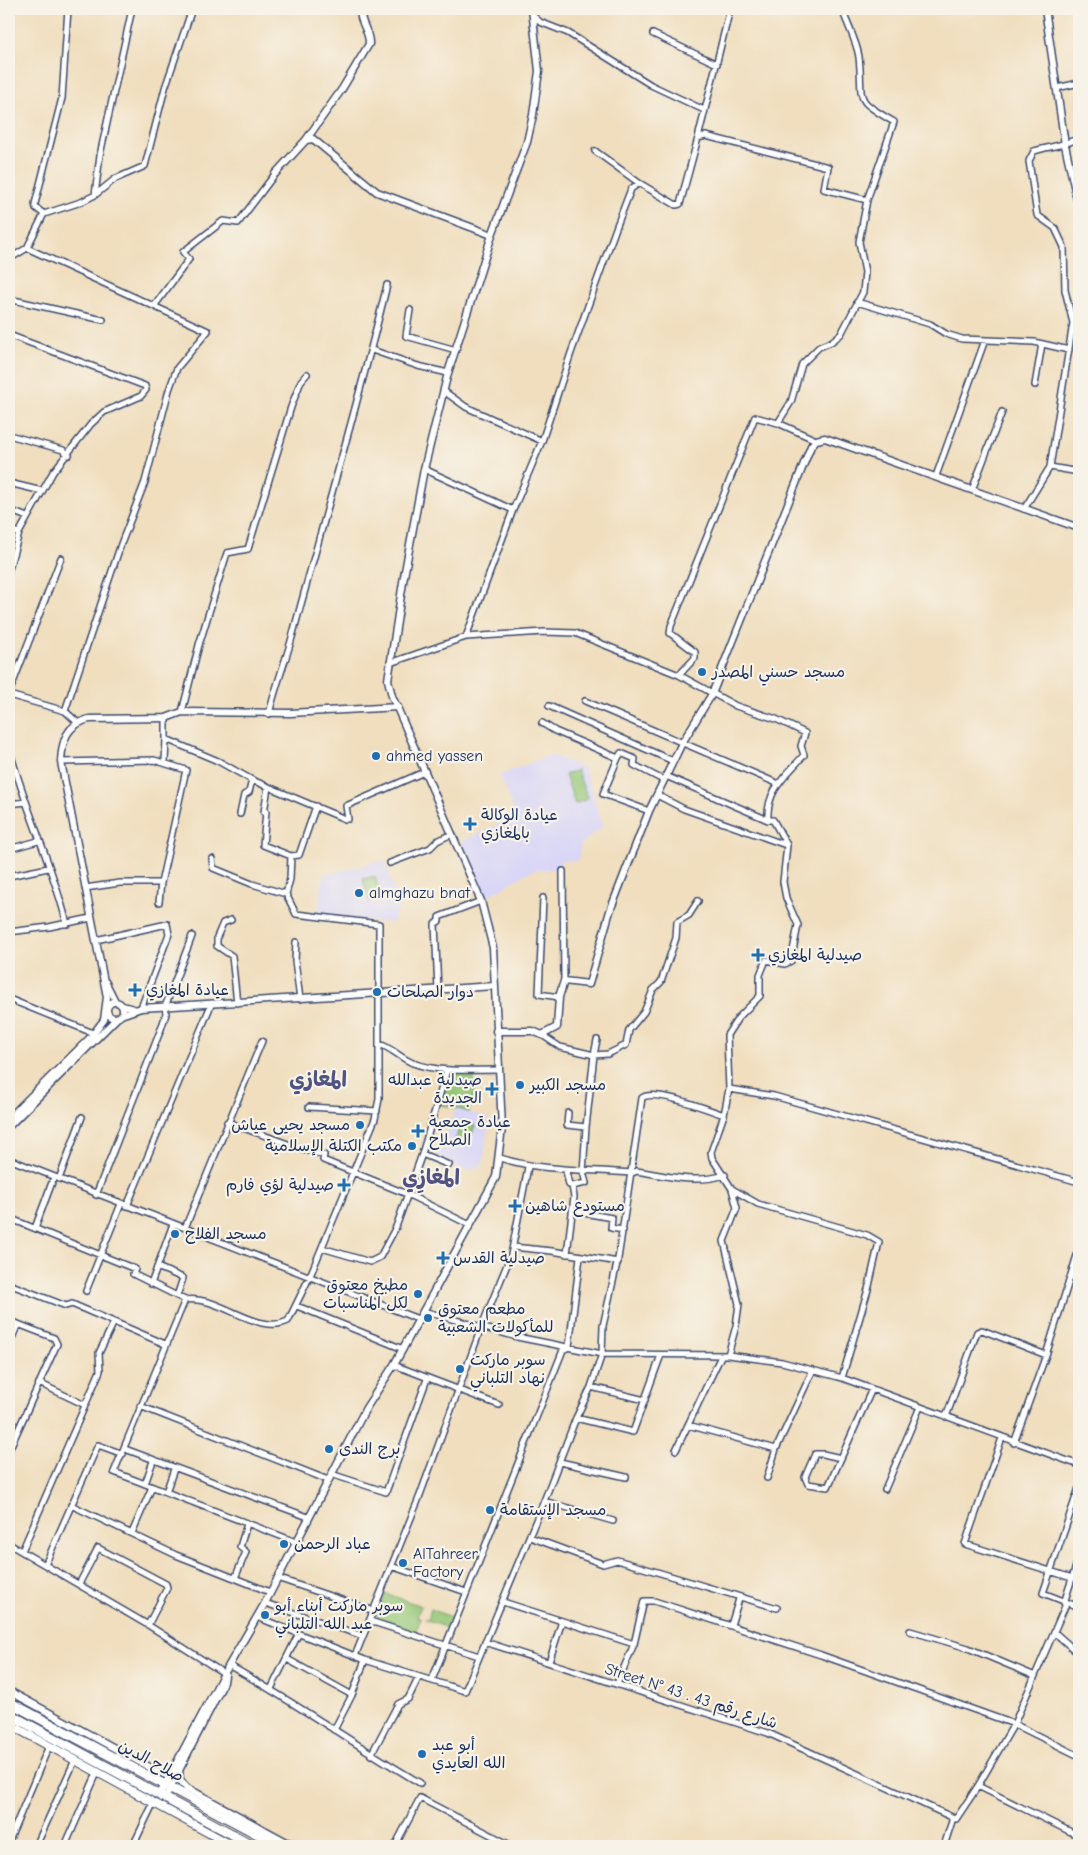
<svg xmlns="http://www.w3.org/2000/svg" width="1088" height="1855" font-family="'Comic Neue','Playpen Sans Arabic',sans-serif">
  <rect width="100%" height="100%" fill="#f7f3e8"/>
  <filter id="ink" filterUnits="userSpaceOnUse"><feTurbulence type="fractalNoise" baseFrequency=".02" numOctaves="2"/><feDisplacementMap in="SourceGraphic" scale="10" xChannelSelector="R" yChannelSelector="G"/><feConvolveMatrix kernelMatrix="1 2 1 2 8 2 1 2 1" color-interpolation-filters="sRGB"/></filter>
  <filter id="wash" filterUnits="userSpaceOnUse"><feTurbulence type="fractalNoise" baseFrequency=".0096" numOctaves="4" result="noise"/><feDisplacementMap in="SourceGraphic" scale="20" xChannelSelector="R" yChannelSelector="G"/><feGaussianBlur stdDeviation="1.12" result="paint"/><feColorMatrix in="noise" values="0 0 0 0 0 0 0 0 0 0 0 0 0 0 0 0 0 1.4 0 .05"/><feComposite in="paint" operator="in"/></filter>
  <g filter="url(#wash)">
    <rect width="100%" height="100%" fill="#f0debe"/>
    <path fill="#d9d6f7" d="M 551,755 L 584,768 L 603,826 L 580,845 L 579,861 L 561,860 L 560,869 L 533,870 L 485,898 L 461,842 L 509,819 L 515,814 L 500,775 Z
      M 385,860 L 399,907 L 393,923 L 317,916 L 324,875 Z
      M 456,1109 L 489,1118 L 483,1164 L 470,1171 L 435,1158 Z"/>
    <path fill="#94c777" stroke="#587b6a" d="M 577,770 L 588,799 L 575,804 L 565,775 Z
      M 375,876 L 381,898 L 369,901 L 363,879 Z
      M 447,1070 L 474,1072 L 474,1094 L 469,1112 L 439,1104 Z
      M 463,1120 L 475,1126 L 467,1146 L 455,1140 Z
      M 385,1593 L 421,1606 L 417,1616 L 421,1618 L 415,1633 L 375,1620 Z
      M 431,1609 L 453,1618 L 449,1629 L 425,1619 L 428,1619 Z"/>
  </g>
  <g filter="url(#ink)">
    <g fill="none" stroke-linecap="round" stroke-linejoin="round">
      <g stroke="#3b496c" stroke-width="8">
        <path id="minor" d="M 533,16 L 540,22 L 568,33 L 651,85 L 704,110
          M 653,34 L 717,64
          M 1057,88 L 1079,83
          M 698,138 L 730,9
          M 595,151 L 639,183 L 676,205 L 680,204 L 698,138 L 706,136 L 828,167 L 824,189 L 867,200
          M 95,195 L 100,155 L 132,9
          M 44,214 L 36,208 L 35,204 L 62,98 L 68,9
          M 27,248 L 208,331 L 177,368 L 169,390 L 145,482 L 121,544 L 65,711
          M 9,259 L 27,248 L 44,214 L 81,202 L 95,195 L 115,179 L 145,166 L 165,88 L 192,9
          M 9,299 L 103,320
          M 857,302 L 930,324 L 946,334 L 962,339 L 1034,342 L 1069,350
          M 155,305 L 189,259 L 183,252 L 223,221 L 238,223 L 275,174
          M 410,310 L 406,336 L 456,350
          M 9,335 L 145,386 L 146,390 L 141,396 L 104,412 L 91,424 L 53,472 L 19,533 L 9,569
          M 372,350 L 418,366 L 448,373
          M 1035,385 L 1042,344
          M 445,392 L 466,407 L 542,441
          M 778,423 L 816,440
          M 9,435 L 63,450 L 69,455
          M 1050,467 L 1079,472
          M 424,469 L 513,510
          M 936,476 L 985,340
          M 9,483 L 42,491
          M 972,490 L 1002,412
          M 1024,509 L 1050,467 L 1073,323 L 1065,290 L 1064,247 L 1055,228 L 1037,215 L 1029,161 L 1034,151 C 1050,146 1064,146 1079,138
          M 9,510 L 27,517
          M 9,530 L 19,533
          M 466,637 L 513,510 L 542,441 L 571,353 L 616,228 L 631,189 L 639,183
          M 390,663 L 466,637 L 544,632 L 575,633 L 679,675 L 736,706 L 776,719 L 805,733 L 801,746 L 804,755 C 786,776 766,790 768,820 L 773,820 L 787,845 L 783,882 L 786,898 L 798,925 L 791,961 L 785,964 L 766,960 L 760,975 L 760,996 L 738,1018 L 727,1035 L 729,1089 L 724,1115 L 711,1152 L 712,1158 L 732,1189 L 737,1208 L 724,1241 L 739,1304 L 736,1326 L 728,1355
          M 679,675 L 695,658 L 695,652 L 670,633 L 671,626 L 755,417 L 778,423 L 791,402 L 802,364 L 819,347 L 831,342 L 841,334 L 863,292 L 865,272 L 859,242 L 867,200 L 894,122 C 851,97 864,102 859,57 C 857,42 847,24 842,9
          M 9,693 L 61,558
          M 9,695 L 65,711 L 77,722
          M 585,701 L 779,784
          M 549,706 L 673,761
          M 182,712 L 199,645 L 227,553 L 248,549 L 291,407 L 301,381 L 307,374
          M 269,714 C 275,689 284,665 291,641 C 323,522 358,404 387,285
          M 166,718 L 166,739 L 218,761 L 252,780 L 345,819 L 348,819 L 346,806 L 424,772
          M 542,723 L 555,731 L 618,758 L 621,753 L 635,759 L 634,765 L 663,780
          M 9,748 C 25,808 52,864 67,924
          M 618,758 L 603,794 L 649,811
          M 61,762 L 154,760 L 186,770 L 161,883 L 159,902
          M 165,762 L 166,739
          M 666,776 L 768,820
          M 268,787 L 264,812 L 266,812 L 263,845 L 291,856
          M 657,795 L 684,809 L 786,845
          M 9,804 L 26,802
          M 240,814 L 244,795 L 249,792 L 252,780
          M 9,849 L 38,841
          M 390,863 L 430,848 L 437,841 L 452,834
          M 563,871 L 564,981
          M 9,876 L 48,868
          M 85,888 L 120,883 L 161,883
          M 286,894 L 290,879 L 291,856 L 299,855 L 316,806
          M 543,898 L 539,994 L 559,997
          M 231,920 L 223,923 L 217,937 L 217,946 L 232,956 L 237,1003
          M 9,932 L 49,927 L 91,918
          M 96,940 L 167,924 L 169,934 L 141,1008
          M 296,942 L 295,961 L 300,999
          M 106,982 L 116,1002
          M 438,990 L 435,924 L 439,921 L 439,917 L 481,901
          M 9,999 L 93,1033
          M 121,1005 L 135,1009
          M 542,1035 L 560,1047 L 594,1055 L 586,1127 L 583,1172 L 586,1183 L 572,1186 L 574,1197 L 567,1254
          M 597,1040 L 594,1055 L 608,1054 L 626,1045 L 629,1030 L 644,1012 L 653,990 L 661,982 L 676,938 L 677,922 L 689,915 L 698,901
          M 379,1044 C 392,1048 400,1058 413,1063 C 440,1073 470,1070 499,1070
          M 729,1089 L 774,1096 L 1079,1182
          M 309,1107 L 377,1111
          M 568,1113 L 567,1125 L 586,1127
          M 227,1122 L 299,1148 L 324,1155 L 323,1160 L 407,1194 L 470,1225
          M 422,1154 L 449,1165
          M 500,1158 C 545,1172 586,1169 632,1173 L 637,1171 C 666,1176 696,1184 725,1175
          M 9,1159 L 185,1228 L 262,1041
          M 566,1171 L 569,1185 L 572,1186
          M 59,1179 L 82,1117
          M 732,1189 L 758,1204 L 867,1235 L 879,1242 L 869,1286 L 842,1378
          M 96,1195 L 161,1029 L 166,1014 L 165,1007 L 192,936
          M 127,1206 L 211,1005
          M 573,1211 L 612,1218 L 611,1228 L 623,1230
          M 9,1218 L 135,1269 L 133,1274 L 185,1300 L 114,1472 L 296,1542
          M 35,1228 L 54,1177
          M 185,1228 L 418,1319
          M 513,1247 L 552,1251 L 618,1262
          M 322,1248 L 370,1262 L 380,1257 L 396,1227 L 422,1154 L 447,1070
          M 157,1267 L 183,1278 L 177,1296
          M 9,1284 L 66,1306 L 72,1304 L 165,1344
          M 151,1284 L 173,1224
          M 86,1291 L 121,1204
          M 185,1300 C 218,1294 257,1336 288,1321 L 310,1276 L 375,1119 L 379,1099 L 379,924 L 296,914 L 286,894 L 252,884 L 213,868 L 212,859
          M 297,1306 L 403,1349
          M 423,1311 L 517,1337 L 602,1354 L 728,1355 L 782,1362 L 842,1378 L 1079,1465
          M 9,1320 L 18,1324 L 9,1345
          M 394,1365 L 499,1405
          M 39,1383 L 85,1405
          M 591,1387 L 645,1400
          M 140,1406 L 328,1480
          M 946,1417 L 977,1332 L 982,1330 L 1046,1355
          M 576,1418 L 633,1432 L 661,1355
          M 688,1425 L 776,1449
          M 1002,1438 L 965,1544 L 1072,1578
          M 1014,1443 L 1046,1355 L 1079,1249
          M 125,1449 L 308,1517
          M 9,1450 L 57,1344 L 54,1338 L 18,1324
          M 676,1450 L 721,1356
          M 841,1458 L 823,1454 L 815,1454 L 805,1477 L 808,1484 L 828,1487 L 872,1389
          M 560,1462 L 626,1477
          M 331,1474 L 386,1492 L 427,1379
          M 767,1478 L 776,1449 L 813,1370
          M 145,1484 L 153,1461
          M 1079,1488 L 1043,1593 L 1079,1607
          M 885,1489 L 920,1407
          M 166,1492 L 174,1469
          M 544,1501 L 613,1521
          M 71,1505 L 176,1555 L 270,1592
          M 132,1533 L 152,1487
          M 530,1537 L 603,1564 L 617,1560 L 777,1608
          M 9,1544 L 148,1625 L 225,1674
          M 22,1551 L 100,1371 L 99,1353 L 114,1322
          M 45,1565 L 98,1445 L 123,1454
          M 391,1566 L 466,1592
          M 235,1578 L 246,1552 L 240,1547 L 247,1524
          M 277,1578 L 374,1611
          M 79,1584 L 98,1548 L 166,1584 L 167,1588 L 148,1625
          M 503,1602 L 634,1644
          M 265,1603 L 363,1636
          M 1064,1603 L 1079,1557
          M 257,1617 L 365,1660 L 465,1691 L 544,1501 L 576,1418 L 591,1387 L 602,1354 L 603,1326 L 618,1259 L 642,1098 C 654,1088 709,1110 724,1115
          M 370,1621 L 479,1656
          M 731,1625 L 739,1599
          M 910,1631 L 968,1648 L 1035,1676
          M 1054,1632 L 1079,1654
          M 485,1642 L 768,1733 L 956,1819 L 978,1786 L 1014,1724 L 1066,1604
          M 355,1656 L 419,1498 L 481,1328 L 511,1255 L 528,1167
          M 287,1659 L 352,1695
          M 549,1662 L 562,1621
          M 230,1666 C 295,1702 356,1746 420,1783
          M 432,1680 L 563,1350 L 569,1347 L 580,1257
          M 617,1684 L 634,1644 L 644,1601 L 654,1601 L 821,1655 L 1014,1724 L 1079,1756
          M 271,1689 L 298,1635
          M 334,1730 L 352,1695 L 365,1660
          M 371,1755 L 398,1704 L 408,1699 L 419,1677
          M 978,1786 L 1079,1836
          M 9,1841 L 49,1746
          M 36,1846 L 75,1760
          M 65,1846 L 97,1773
          M 133,1846 L 153,1804
          M 395,1846 L 420,1798 L 512,1846
          M 944,1846 L 953,1818"/>
      </g>
      <g stroke="#3b496c" stroke-width="9">
        <path id="tertiary" d="M 1045,9 L 1065,145 L 1079,208
          M 306,140 L 342,89 L 369,44 C 370,31 358,21 361,9
          M 275,174 L 306,140 L 313,139 L 377,192 L 492,235
          M107 1010a8 8 0 1 1 16 0a8 8 0 1 1-16 0Z
          M 121,1015 L 141,1008 L 495,986
          M 496,1031 L 533,1031 L 542,1035 L 557,1027 L 559,997 L 564,981 L 589,984 L 610,911 L 649,811 L 682,743 L 712,694 L 811,446 L 816,440 L 825,438 L 1079,528
          M 9,1118 L 90,1038 L 104,1020 L 107,997 L 61,762 C 62,741 66,725 89,719 L 166,718 L 182,712 L 290,713 L 398,707
          M 9,1126 L 117,1018
          M 9,1691 L 153,1769 L 166,1775 L 171,1771
          M 179,1769 L 180,1780 L 187,1788 L 294,1846
          M 160,1794 L 221,1679 L 265,1603 L 366,1408 L 394,1365 L 496,1177 L 502,1127 L 493,948 L 481,901 L 392,696 L 388,680 L 403,582 L 424,469 L 448,373 L 492,235 L 527,142 L 533,115 L 539,71 L 532,9
          M 165,1798 L 224,1682 L 225,1675"/>
      </g>
      <g stroke="#3b496c" stroke-width="10">
        <path id="secondary" d="M 9,1724 L 233,1846"/>
      </g>
      <g stroke="#3b496c" stroke-width="11">
        <path id="trunk" d="M 9,1702 L 280,1846
          M 9,1714 L 254,1846
          M 288,1846 L 290,1844"/>
      </g>
      <use href="#minor" stroke="#fff" stroke-width="5"/>
      <use href="#tertiary" stroke="#fff" stroke-width="6"/>
      <use href="#secondary" stroke="#fff" stroke-width="8"/>
      <use href="#trunk" stroke="#fff" stroke-width="9"/>
    </g>
  </g>
  <g fill="#1f6fb2" stroke="#f7f3e8" stroke-width="2">
    <circle cx="702" cy="672" r="5"/>
    <circle cx="376" cy="756" r="5"/>
    <path d="M467.5 816.5h5v5h5v5h-5v5h-5v-5h-5v-5h5z"/>
    <circle cx="359" cy="893" r="5"/>
    <path d="M755.5 947.5h5v5h5v5h-5v5h-5v-5h-5v-5h5z"/>
    <path d="M132.5 982.5h5v5h5v5h-5v5h-5v-5h-5v-5h5z"/>
    <circle cx="377" cy="992" r="5"/>
    <circle cx="520" cy="1085" r="5"/>
    <path d="M489.5 1081.5h5v5h5v5h-5v5h-5v-5h-5v-5h5z"/>
    <circle cx="360" cy="1125" r="5"/>
    <path d="M415.5 1123.5h5v5h5v5h-5v5h-5v-5h-5v-5h5z"/>
    <circle cx="412" cy="1146" r="5"/>
    <path d="M341.5 1177.5h5v5h5v5h-5v5h-5v-5h-5v-5h5z"/>
    <path d="M512.5 1198.5h5v5h5v5h-5v5h-5v-5h-5v-5h5z"/>
    <circle cx="175" cy="1234" r="5"/>
    <path d="M440.5 1250.5h5v5h5v5h-5v5h-5v-5h-5v-5h5z"/>
    <circle cx="418" cy="1294" r="5"/>
    <circle cx="428" cy="1318" r="5"/>
    <circle cx="460" cy="1369" r="5"/>
    <circle cx="329" cy="1449" r="5"/>
    <circle cx="490" cy="1510" r="5"/>
    <circle cx="284" cy="1544" r="5"/>
    <circle cx="403" cy="1563" r="5"/>
    <circle cx="265" cy="1615" r="5"/>
    <circle cx="422" cy="1754" r="5"/>
  </g>
  <g text-anchor="middle" dominant-baseline="central" stroke-width="4.5" stroke-linejoin="round" paint-order="stroke">
    <g font-size="16" fill="#1b2f5e" stroke="#f7f3e8" text-anchor="start">
      <text x="712" y="672">مسجد حسني المصدر</text>
      <text x="386" y="756">ahmed yassen</text>
      <text x="481" y="815">عيادة الوكالة<tspan x="481" dy="18">بالمغازي</tspan></text>
      <text x="369" y="893">almghazu bnat</text>
      <text x="768" y="955">صيدلية المغازي</text>
      <text x="146" y="990">عيادة المغازي</text>
      <text x="387" y="992">دوار الصلحات</text>
      <text x="482" y="1080" text-anchor="end">صيدلية عبدالله<tspan x="482" dy="18">الجديدة</tspan></text>
      <text x="530" y="1085">مسجد الكبير</text>
      <text x="429" y="1122">عيادة جمعية<tspan x="429" dy="18">الصلاح</tspan></text>
      <text x="350" y="1125" text-anchor="end">مسجد يحيى عياش</text>
      <text x="402" y="1146" text-anchor="end">مكتب الكتلة الإسلامية</text>
      <text x="334" y="1185" text-anchor="end">صيدلية لؤي فارم</text>
      <text x="525" y="1206">مستودع شاهين</text>
      <text x="185" y="1234">مسجد الفلاح</text>
      <text x="453" y="1258">صيدلية القدس</text>
      <text x="408" y="1285" text-anchor="end">مطبخ معتوق<tspan x="408" dy="18">لكل المناسبات</tspan></text>
      <text x="438" y="1309">مطعم معتوق<tspan x="438" dy="18">للمأكولات الشعبية</tspan></text>
      <text x="470" y="1360">سوبر ماركت<tspan x="470" dy="18">نهاد التلباني</tspan></text>
      <text x="339" y="1449">برج الندى</text>
      <text x="500" y="1510">مسجد الإستقامة</text>
      <text x="294" y="1544">عباد الرحمن</text>
      <text x="413" y="1554">AlTahreer<tspan x="413" dy="18">Factory</tspan></text>
      <text x="275" y="1606">سوبر ماركت أبناء أبو<tspan x="275" dy="18">عبد الله التلباني</tspan></text>
      <text x="432" y="1745">أبو عبد<tspan x="432" dy="18">الله العايدي</tspan></text>
    </g>
    <g font-size="16" fill="#1b2f5e" stroke="#f7f3e8">
      <text transform="translate(691 1696) rotate(18)">Street N° 43 . شارع رقم 43</text>
      <text transform="translate(151 1761) rotate(28)">صلاح الدين</text>
    </g>
    <g font-size="21" font-weight="bold" fill="#515482" stroke="#f7f3e8">
      <text x="318" y="1079">المغازي</text>
      <text x="431" y="1177">المغازِي</text>
    </g>
  </g>
  <rect width="1088" height="1855" fill="none" stroke="#f7f3e8" stroke-width="30"/>
</svg>
